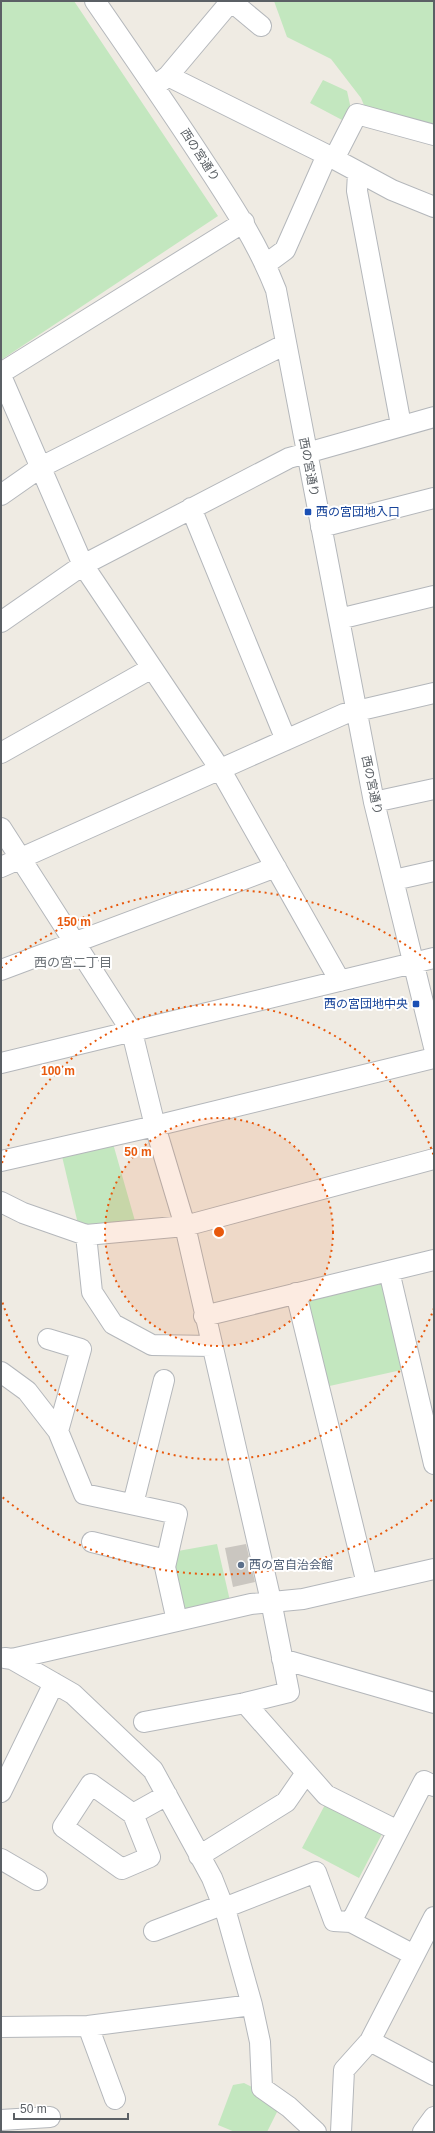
<svg xmlns="http://www.w3.org/2000/svg" width="435" height="2133" font-family="Arial,'Noto Sans JP',sans-serif">
  <rect width="100%" height="100%" fill="#efebe3"/>
  <path fill="#c3e7bf" d="M 1,1 L 74,1 L 218,216 L 1,360 Z
    M 274,1 L 434,1 L 434,127 L 368,115 L 361,98 L 331,59 L 287,37 Z
    M 323,80 L 347,91 L 351,109 L 344,121 L 310,103 Z
    M 112,1140 L 135,1221 L 90,1229 L 78,1224 L 61,1152 Z
    M 380,1279 L 386,1283 L 406,1369 L 325,1387 L 304,1305 L 309,1294 Z
    M 217,1544 L 230,1601 L 189,1611 L 182,1607 L 172,1567 L 178,1551 Z
    M 327,1801 L 384,1830 L 359,1878 L 302,1848 Z
    M 244,2083 L 258,2090 L 280,2106 L 267,2132 L 235,2132 L 218,2125 L 233,2085 Z"/>
  <path fill="#cac6c0" d="M 246,1544 L 255,1582 L 233,1587 L 225,1548 Z"/>
  <g fill="none" stroke-linecap="round" stroke-linejoin="round">
    <g stroke="#b4b7bb" stroke-width="22">
      <path id="minor" d="M 95,1 C 131,53 167,105 201,157 C 229,200 257,241 276,290 L 374,802 L 434,1047
        M 231,1 L 261,26
        M 168,76 L 231,1
        M 155,86 L 168,76 L 327,155 L 392,190 L 434,207
        M 334,159 L 357,114 L 434,135
        M 358,173 L 357,191 L 401,425
        M 266,264 L 285,250 L 327,155
        M 1,373 L 244,222
        M 1,376 L 83,565 L 220,769 L 340,981
        M 1,495 L 41,467 L 286,344
        M 191,508 L 286,740
        M 321,527 L 434,498
        M 339,619 L 434,596
        M 1,622 L 83,565 L 289,458 L 434,417
        M 1,753 L 152,668
        M 374,802 L 434,789
        M 1,828 L 132,1032 L 155,1126 L 185,1226 L 86,1235 L 23,1213 L 1,1202
        M 1,867 L 344,714 L 434,693
        M 394,880 L 434,871
        M 1,970 L 276,867
        M 1,1063 L 434,958
        M 1,1161 L 155,1126 L 434,1058
        M 86,1235 L 92,1292 L 113,1324 L 152,1345 L 212,1346
        M 389,1271 L 434,1464
        M 296,1293 L 367,1584
        M 204,1316 L 434,1260
        M 48,1339 L 81,1349 L 58,1431
        M 1,1372 L 27,1391 L 58,1431 L 84,1494 L 177,1514 L 165,1567 L 177,1621
        M 133,1504 L 164,1380
        M 92,1542 L 166,1560
        M 5,1658 L 12,1659 L 251,1604 L 303,1599 L 434,1569
        M 12,1659 L 73,1694 L 153,1770 L 212,1878 L 227,1916 L 252,2005 L 260,2042 L 262,2088 L 289,2107 L 316,2132
        M 282,1659 L 434,1703
        M 245,1703 L 326,1795 L 398,1831
        M 144,1722 L 245,1703 L 289,1692 L 271,1601 L 185,1226 L 434,1159
        M 91,1784 L 133,1814 L 150,1857 L 122,1869 L 63,1827 Z
        M 1,1792 L 54,1683
        M 133,1814 L 167,1795
        M 199,1856 L 286,1802 L 306,1773
        M 1,1859 L 37,1880
        M 224,1908 L 316,1872 L 334,1921 L 351,1922 L 414,1955
        M 434,1917 L 370,2041 L 434,2075
        M 351,1922 L 424,1781 L 434,1786
        M 154,1931 L 222,1905
        M 88,2026 L 115,2099
        M 1,2027 L 88,2026 L 252,2005
        M 1,2120 L 50,2117
        M 341,2132 L 344,2070 L 370,2041
        M 423,2132 L 434,2117"/>
    </g>
    <use href="#minor" stroke="#fff" stroke-width="20"/>
  </g>
  <circle cx="219" cy="1232" r="114" fill="#e8590c" fill-opacity=".12"/>
  <g fill="none" stroke="#e8590c" stroke-width="2" stroke-dasharray="2 4">
    <circle cx="219" cy="1232" r="114"/>
    <path d="M434 1308A228 228 0 0 1 2 1301M2 1163A228 228 0 0 1 434 1156"/>
    <path d="M432 1500A342 342 0 0 1 1 1496M1 968A342 342 0 0 1 432 964"/>
  </g>
  <g fill="#1a4fb4" stroke="#fff" stroke-width="1.5">
    <rect x="304" y="508" width="8" height="8" rx="2"/>
    <rect x="412" y="1000" width="8" height="8" rx="2"/>
  </g>
  <circle fill="#5c6f8a" stroke="#fff" stroke-width="1.5" cx="241" cy="1565" r="4"/>
  <g text-anchor="middle" dominant-baseline="central" stroke-width="4" stroke-linejoin="round" paint-order="stroke">
    <g font-size="12" fill="#5b6065" stroke="#fff">
      <text transform="translate(200 155) rotate(57)">西の宮通り</text>
      <text transform="translate(309 467) rotate(79)">西の宮通り</text>
      <text transform="translate(372 785) rotate(78)">西の宮通り</text>
    </g>
    <g font-size="12" fill="#164399" stroke="#fff" text-anchor="start">
      <text x="316" y="512">西の宮団地入口</text>
      <text x="408" y="1004" text-anchor="end">西の宮団地中央</text>
    </g>
    <g font-size="12" fill="#4e5e75" stroke="#fff" text-anchor="start">
      <text x="249" y="1565">西の宮自治会館</text>
    </g>
    <g font-size="13" fill="#6c7277" stroke="#fff">
      <text x="73" y="962">西の宮二丁目</text>
    </g>
  </g>
  <circle cx="219" cy="1232" r="6" fill="#e8590c" stroke="#fff" stroke-width="2"/>
  <g font-size="12" text-anchor="middle" font-weight="bold" fill="#e8590c" stroke="#fff" stroke-width="4" stroke-linejoin="round" paint-order="stroke">
    <text x="74" y="926">150 m</text>
    <text x="58" y="1075">100 m</text>
    <text x="138" y="1156">50 m</text>
  </g>
  <rect width="435" height="2133" fill="none" stroke="#5b6065" stroke-width="4"/>
  <path d="M14 2113v6h114v-6" fill="none" stroke="#5b6065" stroke-width="2"/>
  <text x="20" y="2113" font-size="12" fill="#5b6065" stroke="#ffffff" stroke-width="3" paint-order="stroke">50 m</text>
</svg>
